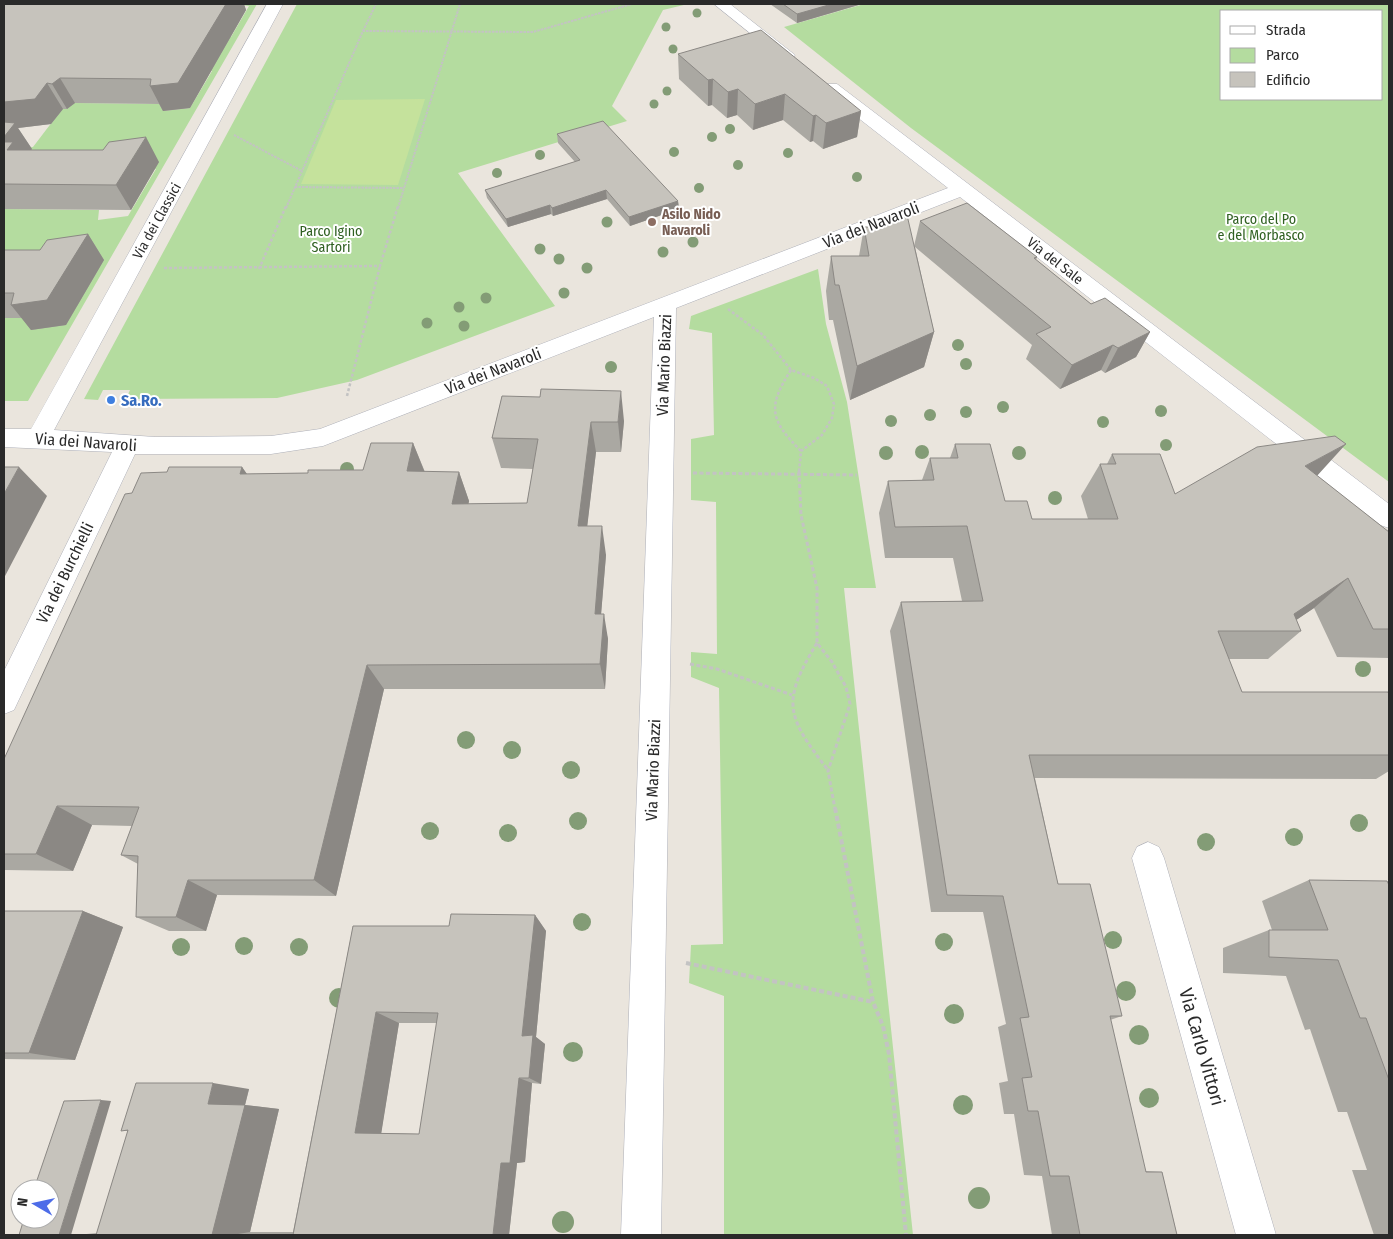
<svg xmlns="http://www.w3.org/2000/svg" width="1393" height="1239" font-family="'Fira Sans Condensed',sans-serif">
  <rect width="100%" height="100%" fill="#eae5dd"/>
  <path fill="#b4dc9f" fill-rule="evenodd" d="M 5,4 L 231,37 L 249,6 L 234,4 L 257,4 L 28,401 L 4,401 L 4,209 L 99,210 L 98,220 L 128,216 L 156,169 L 4,151 L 33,147 L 62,109 L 4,5 ZM 195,68 L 212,71 L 190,108 L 163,111 L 164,104 L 75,103 L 95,76 Z
    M 297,4 L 688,4 L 663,10 L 612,106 L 627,121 L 458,173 L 555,306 L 357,380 L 277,398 L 126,399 L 130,390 L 103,390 L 98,400 L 84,399 Z
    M 864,4 L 1389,4 L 1389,482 L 911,128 L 784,27 ZM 1222,11 L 1382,11 L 1382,99 L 1222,99 Z
    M 818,269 L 826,324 L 847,402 L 876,588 L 844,588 L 913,1235 L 724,1235 L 724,996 L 689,983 L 691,945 L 723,944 L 719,688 L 691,677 L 691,652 L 717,654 L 716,502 L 691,500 L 691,439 L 714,435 L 712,333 L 689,329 L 691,316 Z"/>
  <path fill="#c5e29c" d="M 425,99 L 398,185 L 301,184 L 336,100 Z"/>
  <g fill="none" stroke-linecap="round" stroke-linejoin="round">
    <g stroke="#aeb0b9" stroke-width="1">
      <path id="minor" d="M 267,4 L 283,4 L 54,430 L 155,437 L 271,436 L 320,429 L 948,188 L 825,92 L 823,88 L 825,84 L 837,84 L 1389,504 L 1389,528 L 1380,525 L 960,197 L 676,308 L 661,1235 L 621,1235 L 654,317 L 323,446 L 271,454 L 135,454 L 14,710 L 4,714 L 4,671 L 112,452 L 4,447 L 4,429 L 31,429 Z
        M 714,4 L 730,4 L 795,55 L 793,58 L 781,58 Z
        M 1148,842 L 1159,847 L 1164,858 L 1276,1235 L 1236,1235 L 1132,858 L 1137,847 Z"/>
    </g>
    <path stroke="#c3c3c3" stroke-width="2" stroke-dasharray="2.5 1" stroke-linecap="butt" d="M 363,31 L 376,4
      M 234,135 L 302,171
      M 295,187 L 404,188
      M 286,208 L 363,31 L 533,32 L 632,4
      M 398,208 L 460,4"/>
    <path stroke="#c3c3c3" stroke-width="2.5" stroke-dasharray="3 2" stroke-linecap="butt" d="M 164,268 L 380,266 L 398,206
      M 259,269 L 286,206
      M 728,309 L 763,335 L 791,370 L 814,378 L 827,386 L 834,404 L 832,418 L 822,435 L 801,451 L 799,472
      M 791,370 C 767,407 770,420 801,451
      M 347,396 L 380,266"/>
    <path stroke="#c3c3c3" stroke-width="3" stroke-dasharray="4 2.5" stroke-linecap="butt" d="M 799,471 L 801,515 L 817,588 L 817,643 L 832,662 L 846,687 L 850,704 L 828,771 L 835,809
      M 693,473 L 857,475
      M 817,643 C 781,702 786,716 828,770
      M 690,664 L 717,669 L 792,695"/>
    <path stroke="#c3c3c3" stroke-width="4" stroke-dasharray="5 3" stroke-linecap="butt" d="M 835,808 L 873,1002 L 883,1026 L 889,1054 L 906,1235
      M 686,963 L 873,1002"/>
    <use href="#minor" fill="#fff" fill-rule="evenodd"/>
  </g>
  <g fill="#839c76">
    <circle cx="697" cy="13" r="4.5"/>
    <circle cx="666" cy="27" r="4.5"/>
    <circle cx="673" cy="49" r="4.5"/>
    <circle cx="667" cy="91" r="4.5"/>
    <circle cx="654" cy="104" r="4.5"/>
    <circle cx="730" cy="129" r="5"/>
    <circle cx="712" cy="137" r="5"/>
    <circle cx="674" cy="152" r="5"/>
    <circle cx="788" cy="153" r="5"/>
    <circle cx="540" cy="155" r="5"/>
    <circle cx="738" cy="165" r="5"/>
    <circle cx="497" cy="173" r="5"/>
    <circle cx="857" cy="177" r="5"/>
    <circle cx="699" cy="188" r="5"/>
    <circle cx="607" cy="222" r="5.5"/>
    <circle cx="693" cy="242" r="5.5"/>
    <circle cx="540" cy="249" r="5.5"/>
    <circle cx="663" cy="252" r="5.5"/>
    <circle cx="559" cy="259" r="5.5"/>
    <circle cx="587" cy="268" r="5.5"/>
    <circle cx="564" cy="293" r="5.5"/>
    <circle cx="486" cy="298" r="5.5"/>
    <circle cx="459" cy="307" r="5.5"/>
    <circle cx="427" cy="323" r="5.5"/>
    <circle cx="464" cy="326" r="5.5"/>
    <circle cx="958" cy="345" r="6"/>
    <circle cx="966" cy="364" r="6"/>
    <circle cx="611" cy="367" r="6"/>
    <circle cx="1003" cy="407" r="6"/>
    <circle cx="1161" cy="411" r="6"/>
    <circle cx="966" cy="412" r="6"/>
    <circle cx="930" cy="415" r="6"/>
    <circle cx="891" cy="421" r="6"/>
    <circle cx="1103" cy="422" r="6"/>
    <circle cx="1166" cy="445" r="6"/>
    <circle cx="922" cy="452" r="7"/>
    <circle cx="886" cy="453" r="7"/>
    <circle cx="1019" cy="453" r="7"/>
    <circle cx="347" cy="469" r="7"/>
    <circle cx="1055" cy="498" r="7"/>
    <circle cx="1363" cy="669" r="8"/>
    <circle cx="466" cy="740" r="9"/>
    <circle cx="512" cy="750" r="9"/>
    <circle cx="571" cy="770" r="9"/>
    <circle cx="578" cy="821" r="9"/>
    <circle cx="1359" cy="823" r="9"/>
    <circle cx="430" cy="831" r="9"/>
    <circle cx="508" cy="833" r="9"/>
    <circle cx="1294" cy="837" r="9"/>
    <circle cx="1206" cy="842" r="9"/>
    <circle cx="582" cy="922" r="9"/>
    <circle cx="1113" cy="940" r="9"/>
    <circle cx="944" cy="942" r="9"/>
    <circle cx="244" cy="946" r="9"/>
    <circle cx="181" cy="947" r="9"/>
    <circle cx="299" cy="947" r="9"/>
    <circle cx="1126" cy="991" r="10"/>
    <circle cx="339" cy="998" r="10"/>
    <circle cx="954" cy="1014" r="10"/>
    <circle cx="1139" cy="1035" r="10"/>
    <circle cx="573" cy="1052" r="10"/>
    <circle cx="1149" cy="1098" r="10"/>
    <circle cx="963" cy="1105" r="10"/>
    <circle cx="979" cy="1198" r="11"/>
    <circle cx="563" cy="1222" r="11"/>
  </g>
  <path fill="#aaa8a2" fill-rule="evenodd" d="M 4,4 L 244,4 L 246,10 L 190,108 L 163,111 L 159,104 L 75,103 L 67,109 L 63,109 L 51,124 L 18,128 L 32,149 L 31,150 L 159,162 L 131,210 L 4,209 Z
    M 770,4 L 862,4 L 797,23 Z
    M 678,54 L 861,111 L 857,137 L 823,149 L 813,141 L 810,142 L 783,120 L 753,130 L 737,115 L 727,118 L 712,105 L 708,106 L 679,79 Z
    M 557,134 L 678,201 L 679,209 L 630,226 L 607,199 L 553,216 L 551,214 L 508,227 L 487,198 L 485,190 L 575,162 L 558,143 Z
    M 920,221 L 1037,257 L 1036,260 L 1091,304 L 1150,332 L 1136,357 L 1105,373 L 1101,370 L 1060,389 L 1026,359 L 1032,345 L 915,247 L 934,332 L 924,367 L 850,400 L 833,320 L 829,320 L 826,291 L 831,256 L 859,256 L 864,227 L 914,246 Z
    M 88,234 L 104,260 L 66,325 L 31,330 L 22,318 L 4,318 L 4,250 L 40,250 Z
    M 502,396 L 624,421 L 621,452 L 596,452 L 587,526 L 606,555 L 601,614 L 608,639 L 605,689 L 384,689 L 336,896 L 217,895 L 206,931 L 169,931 L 136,917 L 138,864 L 121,855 L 132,826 L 92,825 L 73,871 L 4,870 L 4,759 L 132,493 L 167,472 L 242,467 L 247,474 L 308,473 L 363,470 L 413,443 L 425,472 L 459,472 L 469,501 L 468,504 L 527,503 L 533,469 L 501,468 L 492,438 Z
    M 955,444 L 1005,501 L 1032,519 L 1088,519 L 1081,496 L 1100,464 L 1107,464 L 1112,454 L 1175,494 L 1317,476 L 1389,532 L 1389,658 L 1337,657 L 1314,608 L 1296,620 L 1301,631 L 1268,659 L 1229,659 L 1242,692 L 1389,695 L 1389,771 L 1376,779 L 1035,778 L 1058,884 L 1122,1016 L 1110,1020 L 1145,1171 L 1162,1172 L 1177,1235 L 1052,1235 L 1042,1176 L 1024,1175 L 1014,1114 L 1004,1114 L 999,1083 L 1008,1081 L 998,1027 L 1006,1024 L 983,912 L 931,912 L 890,631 L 901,602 L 962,601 L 953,558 L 885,558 L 879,513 L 888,481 L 922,480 L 930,458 L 950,458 Z
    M 1309,880 L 1389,885 L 1389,1235 L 1374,1235 L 1352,1170 L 1367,1170 L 1347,1112 L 1338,1112 L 1310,1029 L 1305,1030 L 1286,976 L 1223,973 L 1223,948 L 1269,930 L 1272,930 L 1262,901 Z
    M 4,911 L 83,911 L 123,927 L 75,1060 L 4,1059 Z
    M 535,915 L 546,931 L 536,1037 L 545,1044 L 541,1084 L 532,1083 L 525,1162 L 517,1163 L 509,1235 L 76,1235 L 97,1233 L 128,1131 L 121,1131 L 249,1089 L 245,1105 L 279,1109 L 250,1232 L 293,1232 L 353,926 L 449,926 ZM 399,1023 L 437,1023 L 419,1134 L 381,1133 Z"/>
  <path fill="#8b8884" d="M 226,4 L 244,4 L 246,10 L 190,108 L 163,111 L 150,86 Z
    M 832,4 L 862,4 L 797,23 L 797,14 Z
    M 60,78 L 75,103 L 67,109 L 52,84 Z
    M 713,79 L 712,105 L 708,106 L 708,80 Z
    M 47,83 L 63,109 L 51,124 L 18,128 L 32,149 L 24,159 L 24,176 L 4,147 L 4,102 Z
    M 738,89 L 737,115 L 727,118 L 728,92 Z
    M 785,94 L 783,120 L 753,130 L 755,104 Z
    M 861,111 L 857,137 L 823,149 L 826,123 Z
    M 816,115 L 813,141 L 810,142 L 813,116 Z
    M 146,137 L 159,162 L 131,210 L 116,185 Z
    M 606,190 L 607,199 L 553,216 L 552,208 Z
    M 678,201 L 679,209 L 630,226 L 629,217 Z
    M 550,205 L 551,214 L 508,227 L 506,219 Z
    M 88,234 L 104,260 L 66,325 L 31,330 L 11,305 Z
    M 934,332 L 924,367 L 850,400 L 857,366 Z
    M 1150,332 L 1136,357 L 1105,373 L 1118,348 Z
    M 1113,345 L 1101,370 L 1060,389 L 1072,365 Z
    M 621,391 L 624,421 L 621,452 L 618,422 Z
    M 591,422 L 596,452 L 584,554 L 578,526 Z
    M 413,443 L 425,473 L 407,471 Z
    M 1346,444 L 1316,477 L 1305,466 Z
    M 19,467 L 47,496 L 4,578 L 4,494 Z
    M 242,467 L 262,496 L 240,474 Z
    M 459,472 L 469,501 L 463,532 L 452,504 Z
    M 602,526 L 606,555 L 599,639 L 595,614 Z
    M 1348,578 L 1314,608 L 1280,631 L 1294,614 Z
    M 604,614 L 608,639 L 605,689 L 600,664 Z
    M 367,665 L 384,689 L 336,896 L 314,880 Z
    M 57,806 L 92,825 L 73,871 L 36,854 Z
    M 188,880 L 217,895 L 206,931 L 176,917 Z
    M 83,911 L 123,927 L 75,1060 L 29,1053 Z
    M 535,915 L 546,931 L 536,1037 L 545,1044 L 541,1084 L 529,1078 L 522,1036 Z
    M 376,1012 L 399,1023 L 381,1135 L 355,1133 Z
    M 519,1078 L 532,1083 L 525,1162 L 517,1163 L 509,1235 L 493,1235 L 501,1163 Z
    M 213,1083 L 249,1089 L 245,1105 L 279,1109 L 250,1232 L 232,1235 L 212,1235 L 208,1104 Z
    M 101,1100 L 111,1101 L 71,1235 L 59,1235 Z"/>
  <path fill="#c6c3bc" stroke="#8b8884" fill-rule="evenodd" d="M 4,4 L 226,4 L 178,83 L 150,86 L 151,79 L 60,78 L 52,84 L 47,83 L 35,99 L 4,102 Z
    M 783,4 L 832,4 L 797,14 Z
    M 761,30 L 861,111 L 826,123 L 816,115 L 813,116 L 785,94 L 755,104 L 738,89 L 728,92 L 713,79 L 708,80 L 678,54 Z
    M 603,121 L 678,201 L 629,217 L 606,190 L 552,208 L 550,205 L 506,219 L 485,190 L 580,160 L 557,134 Z
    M 4,122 L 15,123 L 4,137 Z
    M 146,137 L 116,185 L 4,184 L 4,142 L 13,142 L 7,150 L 103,150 L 109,142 Z
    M 967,203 L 1037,257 L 1034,258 L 1091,304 L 1105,298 L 1150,332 L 1118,348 L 1113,345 L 1072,365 L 1036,334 L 1051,327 L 920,221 Z
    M 907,215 L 934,332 L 857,366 L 839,285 L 835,285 L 831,256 L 869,256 L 864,227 L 880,227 Z
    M 88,234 L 47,300 L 11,305 L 14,293 L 4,293 L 4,250 L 40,250 L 47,240 Z
    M 541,389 L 621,391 L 618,422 L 591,422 L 578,526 L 602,526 L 595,614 L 604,614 L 600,664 L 367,665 L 314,880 L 188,880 L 176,917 L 136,917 L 138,856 L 121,855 L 139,807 L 57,806 L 36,854 L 4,854 L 4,759 L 125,494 L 132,493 L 141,473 L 167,472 L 169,467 L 242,467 L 240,474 L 308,473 L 308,470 L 363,470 L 371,443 L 413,443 L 407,471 L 459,472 L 452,504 L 527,503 L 538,439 L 492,438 L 502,396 L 540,397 Z
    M 1335,436 L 1346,444 L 1305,466 L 1389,532 L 1389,629 L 1373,629 L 1348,578 L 1294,614 L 1301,631 L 1218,631 L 1242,692 L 1388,692 L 1389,695 L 1389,755 L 1029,755 L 1058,884 L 1090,884 L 1122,1016 L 1110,1016 L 1146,1172 L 1162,1172 L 1177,1235 L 1080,1235 L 1069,1176 L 1050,1176 L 1038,1111 L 1028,1111 L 1022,1078 L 1032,1077 L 1020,1018 L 1029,1017 L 1003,896 L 947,895 L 901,602 L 983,601 L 967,526 L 895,527 L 888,481 L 934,480 L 930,458 L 958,458 L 955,444 L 990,444 L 1005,501 L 1027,501 L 1032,519 L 1118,519 L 1100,464 L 1116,464 L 1112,454 L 1160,454 L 1175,494 L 1257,447 Z
    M 4,467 L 19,467 L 4,494 Z
    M 1309,880 L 1387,881 L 1389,885 L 1389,1080 L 1366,1018 L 1360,1018 L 1338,960 L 1269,957 L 1269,930 L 1328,930 Z
    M 4,911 L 83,911 L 29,1053 L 4,1053 Z
    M 451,914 L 535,915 L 522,1036 L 533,1035 L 529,1078 L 519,1078 L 510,1163 L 501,1163 L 493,1235 L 293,1235 L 353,926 L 449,926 ZM 376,1012 L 438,1013 L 419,1134 L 355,1133 Z
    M 136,1083 L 213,1083 L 208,1104 L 245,1105 L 212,1235 L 96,1235 L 128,1130 L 121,1131 Z
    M 101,1100 L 59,1235 L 19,1235 L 24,1219 L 50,1219 L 50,1189 L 34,1189 L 64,1101 Z"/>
  <circle fill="#8d6e63" stroke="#fff" stroke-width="2" cx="652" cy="222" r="5"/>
  <circle fill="#3f7fe0" stroke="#fff" stroke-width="2" cx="111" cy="400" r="5"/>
  <g text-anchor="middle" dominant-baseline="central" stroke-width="4" stroke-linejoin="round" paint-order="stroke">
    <g font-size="14" font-weight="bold" fill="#785e54" stroke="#fff" text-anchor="start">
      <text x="662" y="214">Asilo Nido<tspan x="662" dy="16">Navaroli</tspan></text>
    </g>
    <g font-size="14" fill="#2f6021" stroke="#fff">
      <text x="1261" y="219">Parco del Po<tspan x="1261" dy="16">e del Morbasco</tspan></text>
      <text x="331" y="231">Parco Igino<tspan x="331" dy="16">Sartori</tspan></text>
    </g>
    <g font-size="14" fill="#2a2a2a" stroke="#fff">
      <text transform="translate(157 221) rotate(-61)">Via dei Classici</text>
      <text transform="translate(1055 261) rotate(38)">Via del Sale</text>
    </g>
    <g font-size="16" fill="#2a2a2a" stroke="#fff">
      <text transform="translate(871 225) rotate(-21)">Via dei Navaroli</text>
      <text transform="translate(664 365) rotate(-88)">Via Mario Biazzi</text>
      <text transform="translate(493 371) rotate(-21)">Via dei Navaroli</text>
      <text transform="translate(86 442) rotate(4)">Via dei Navaroli</text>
      <text transform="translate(65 573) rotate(-64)">Via dei Burchielli</text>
      <text transform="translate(653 770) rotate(-88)">Via Mario Biazzi</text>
    </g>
    <g font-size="16" font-weight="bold" fill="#366cbe" stroke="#fff" text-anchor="start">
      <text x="121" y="400">Sa.Ro.</text>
    </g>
    <g font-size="19" fill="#2a2a2a" stroke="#fff">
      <text transform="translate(1202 1047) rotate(74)">Via Carlo Vittori</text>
    </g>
  </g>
  <rect width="1393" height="1239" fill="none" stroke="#2a2a2a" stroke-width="10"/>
  <rect x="1220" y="10" width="162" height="90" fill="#ffffff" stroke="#aaaaaa"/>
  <rect x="1230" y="26" width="25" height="8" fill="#ffffff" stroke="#aaaaaa"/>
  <text x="1266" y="35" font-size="15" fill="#2a2a2a">Strada</text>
  <rect x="1230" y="48" width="25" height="15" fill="#b4dc9f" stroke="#aaaaaa"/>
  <text x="1266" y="60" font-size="15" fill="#2a2a2a">Parco</text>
  <rect x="1230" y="72" width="25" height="15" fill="#c6c3bc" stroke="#aaaaaa"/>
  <text x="1266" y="85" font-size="15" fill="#2a2a2a">Edificio</text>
  <g transform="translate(35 1204) rotate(279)"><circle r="24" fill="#ffffff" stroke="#aaaaaa"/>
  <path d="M0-4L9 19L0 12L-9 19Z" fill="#4d6ce8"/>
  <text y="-8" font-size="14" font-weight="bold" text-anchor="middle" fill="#2a2a2a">N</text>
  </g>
</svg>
